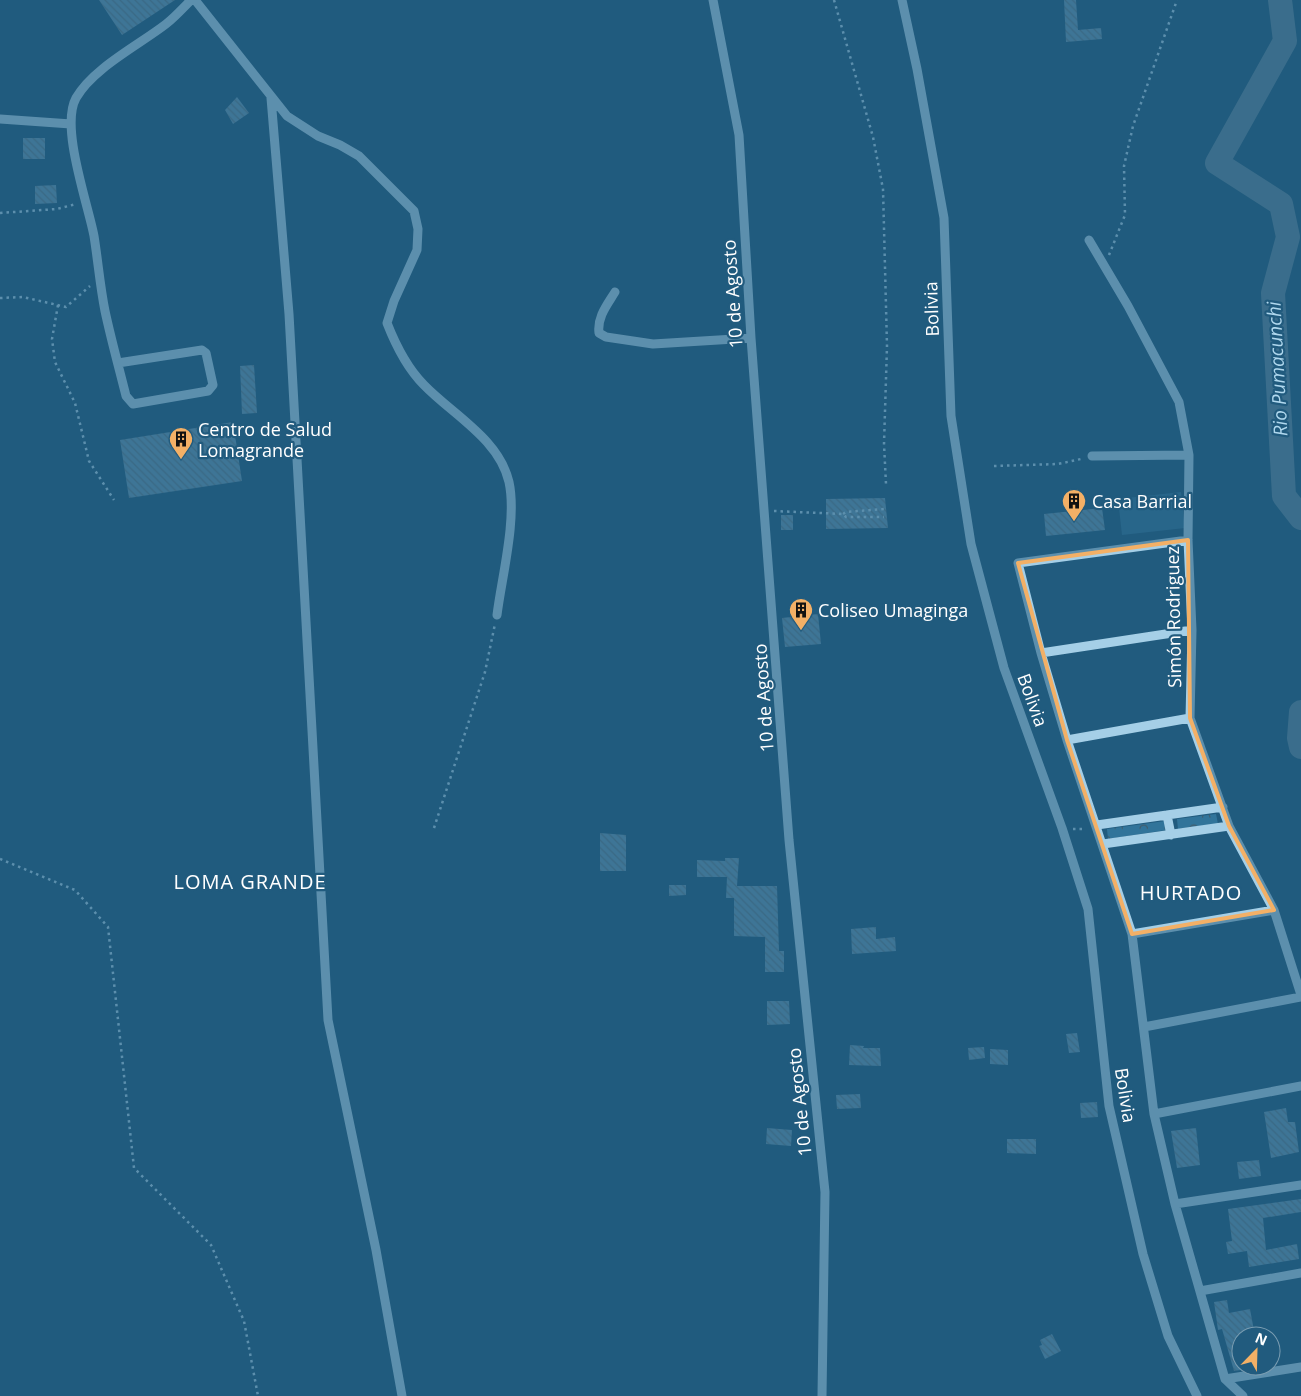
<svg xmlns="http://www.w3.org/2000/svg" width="1301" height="1396" font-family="'Open Sans',sans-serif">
  <defs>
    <pattern id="park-crowns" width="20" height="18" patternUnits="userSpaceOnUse" patternTransform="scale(1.25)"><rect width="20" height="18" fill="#31749a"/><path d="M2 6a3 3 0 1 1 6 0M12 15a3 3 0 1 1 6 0" fill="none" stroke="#415c6b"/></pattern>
    <pattern id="building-back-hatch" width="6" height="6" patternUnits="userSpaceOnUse" patternTransform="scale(1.25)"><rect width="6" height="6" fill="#6295b3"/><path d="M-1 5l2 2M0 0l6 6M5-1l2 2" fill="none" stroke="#5a7b8f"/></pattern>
  </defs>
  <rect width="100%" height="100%" fill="#215b7e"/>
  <path fill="url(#park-crowns)" d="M 1216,814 L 1218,824 L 1178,829 L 1177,819 Z
    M 1165,821 L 1166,830 L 1108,839 L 1107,829 Z"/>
  <path fill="#31749a" d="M 1181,492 L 1185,528 L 1122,535 L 1118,499 Z"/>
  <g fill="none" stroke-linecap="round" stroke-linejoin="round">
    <path stroke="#5a849d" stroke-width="24" d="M 1280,0 L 1285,41 L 1217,163 L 1281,204 L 1288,237 L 1273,293 L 1284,496 L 1301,518
      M 1301,712 L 1299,738 L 1301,747"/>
  </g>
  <path fill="url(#building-back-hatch)" d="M 99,0 L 175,0 L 122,35 Z
    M 1064,0 L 1076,0 L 1078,30 L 1101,28 L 1102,39 L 1066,42 Z
    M 237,97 L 249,113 L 233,124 L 225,110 Z
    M 23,138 L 45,138 L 45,159 L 23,159 Z
    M 56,185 L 57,203 L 35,204 L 35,186 Z
    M 254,365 L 257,413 L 242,414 L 240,366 Z
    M 233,422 L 242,481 L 129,498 L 120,440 Z
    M 885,498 L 888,528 L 826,529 L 826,499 Z
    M 1102,508 L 1105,530 L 1046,536 L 1044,514 Z
    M 781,515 L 793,515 L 793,530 L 781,530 Z
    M 818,614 L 821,644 L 785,647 L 782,618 Z
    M 600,833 L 626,835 L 626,871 L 600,871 Z
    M 725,858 L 739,858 L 737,886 L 777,886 L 779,951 L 784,951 L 784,972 L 765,972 L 765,937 L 734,936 L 734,898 L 726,898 L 727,877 L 697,877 L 697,860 L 725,861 Z
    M 669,885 L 686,885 L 686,895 L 669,896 Z
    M 876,927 L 876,939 L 895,937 L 896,951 L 852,954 L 851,929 Z
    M 767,1001 L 789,1001 L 790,1024 L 767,1025 Z
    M 1077,1033 L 1080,1052 L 1069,1053 L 1066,1034 Z
    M 850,1045 L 864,1046 L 863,1048 L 880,1048 L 881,1066 L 849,1065 Z
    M 984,1047 L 985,1058 L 969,1060 L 968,1048 Z
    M 990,1049 L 1008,1050 L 1008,1065 L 990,1064 Z
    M 860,1094 L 861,1108 L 837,1109 L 836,1095 Z
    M 1097,1102 L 1098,1117 L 1081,1118 L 1080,1103 Z
    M 1286,1108 L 1288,1122 L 1295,1122 L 1299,1152 L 1271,1158 L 1264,1112 Z
    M 767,1128 L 792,1130 L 791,1146 L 766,1144 Z
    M 1196,1128 L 1200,1165 L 1177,1168 L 1171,1131 Z
    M 1007,1139 L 1036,1139 L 1036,1154 L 1007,1153 Z
    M 1259,1160 L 1261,1176 L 1239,1179 L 1237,1162 Z
    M 1301,1199 L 1301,1212 L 1263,1218 L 1266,1250 L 1297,1244 L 1299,1259 L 1249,1267 L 1247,1251 L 1228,1254 L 1226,1242 L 1232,1241 L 1228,1209 Z
    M 1227,1300 L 1229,1313 L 1250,1309 L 1255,1336 L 1241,1336 L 1241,1370 L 1234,1371 L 1222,1329 L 1218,1330 L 1214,1302 Z
    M 1052,1334 L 1061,1351 L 1045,1359 L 1039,1346 L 1042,1345 L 1040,1340 Z"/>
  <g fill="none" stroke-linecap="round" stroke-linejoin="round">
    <path stroke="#a5cfe7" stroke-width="2.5" stroke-dasharray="2.5 4" stroke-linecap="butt" d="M 834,0 L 873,137 L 883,189 L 887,346 L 884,444 L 886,484
      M 0,213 L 57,209 L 76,204
      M 1109,255 L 1125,215 L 1124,166 L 1133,126 L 1177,0
      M 0,298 L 23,297 L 66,307 L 90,286
      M 58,305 L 52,339 L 55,362 L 75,403 L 89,461 L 114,500
      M 994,466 L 1058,464 L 1081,459
      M 774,511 L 843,514 L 846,517 L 884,517
      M 843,514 L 846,512 L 884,509
      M 434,828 L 485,672 L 495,624
      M 1073,829 L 1085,829
      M 0,859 L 75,890 L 108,927 L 134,1168 L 211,1245 L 244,1321 L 258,1396"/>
    <path stroke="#a5cfe7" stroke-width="9" d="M 195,0 L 287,116 L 318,136 L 340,145 L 359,156 L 414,211 L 418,229 L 417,250 L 394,301 L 387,323 C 396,346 407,368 424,385 C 453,415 499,439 509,482 C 517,519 502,576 497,615
      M 713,0 L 739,135 L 751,338 L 789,840 L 825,1192 L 822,1396
      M 902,0 L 917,69 L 944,218 L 951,416 L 971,544 L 1004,668 L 1062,828 L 1088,909 L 1109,1106 L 1143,1254 L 1168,1336 L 1197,1396
      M 271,98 L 289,314 L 328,1020 L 376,1250 L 402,1396
      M 0,119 L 71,124
      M 1089,240 L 1128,306 L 1179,402 L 1189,455 L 1188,540 L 1192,630 L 1190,718 L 1229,826 L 1274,910 L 1301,995
      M 615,292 C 607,305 597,317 599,333 L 606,337 L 653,344 L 751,338
      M 118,363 L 202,350 L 206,353 L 213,385 L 208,391 L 133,404 L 126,396 C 119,368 111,339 105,311 C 100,286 98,261 94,236 C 88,204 60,127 76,98 C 93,68 139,45 166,24 C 175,17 183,8 191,0
      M 1092,456 L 1189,455
      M 1188,540 L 1018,563 L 1041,653 L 1067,740 L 1132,934 L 1154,1114 L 1175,1204 L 1225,1379 L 1243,1396
      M 1041,653 L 1192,630
      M 1067,740 L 1190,718
      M 1167,815 L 1171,835
      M 1097,825 L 1223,807
      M 1103,844 L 1229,826
      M 1132,934 L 1274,910
      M 1144,1027 L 1301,997
      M 1154,1114 L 1301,1086
      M 1175,1204 L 1301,1185
      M 1200,1291 L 1301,1273
      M 1225,1379 L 1301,1367"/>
  </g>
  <path d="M0 0H1301V1396H0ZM 1188,540 L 1190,718 L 1229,826 L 1274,910 L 1132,934 L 1067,740 L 1018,563 Z" fill="#215b7e" fill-opacity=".55" fill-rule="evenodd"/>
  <path fill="none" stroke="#f3b066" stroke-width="4" stroke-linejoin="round" d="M 1188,540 L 1190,718 L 1229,826 L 1274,910 L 1132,934 L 1067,740 L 1018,563 Z"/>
  <defs>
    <g id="building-pin" transform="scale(1.25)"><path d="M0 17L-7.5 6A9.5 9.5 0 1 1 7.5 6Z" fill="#f3b066" stroke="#215b7e"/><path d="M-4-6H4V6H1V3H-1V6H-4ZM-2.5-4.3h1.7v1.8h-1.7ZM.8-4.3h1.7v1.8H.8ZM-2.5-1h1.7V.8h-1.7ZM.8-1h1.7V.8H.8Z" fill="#111"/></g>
  </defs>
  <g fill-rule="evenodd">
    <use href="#building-pin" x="181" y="439"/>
    <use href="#building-pin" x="1074" y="501"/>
    <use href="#building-pin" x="801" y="610"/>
  </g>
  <g text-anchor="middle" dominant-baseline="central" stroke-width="4.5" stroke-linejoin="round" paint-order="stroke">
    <g font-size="18" fill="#fff" stroke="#215b7e">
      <text transform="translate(732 294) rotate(-94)">10 de Agosto</text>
      <text transform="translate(931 309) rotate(-92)">Bolivia</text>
      <text transform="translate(1173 617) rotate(-91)">Simón Rodriguez</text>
      <text transform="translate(763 698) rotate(-94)">10 de Agosto</text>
      <text transform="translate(1033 700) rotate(70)">Bolivia</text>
      <text transform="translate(1126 1095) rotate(81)">Bolivia</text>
      <text transform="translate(799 1102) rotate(-96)">10 de Agosto</text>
    </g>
    <g font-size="18" fill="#fff" stroke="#215b7e" text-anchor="start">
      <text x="198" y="429">Centro de Salud<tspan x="198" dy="21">Lomagrande</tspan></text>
      <text x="1092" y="501">Casa Barrial</text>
      <text x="818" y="610">Coliseo Umaginga</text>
    </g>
    <g font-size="19" font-style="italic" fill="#b0d8ee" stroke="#215b7e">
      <text transform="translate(1277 369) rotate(-93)">Rio Pumacunchi</text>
    </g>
    <g font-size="20" letter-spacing="1" fill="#fff" stroke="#215b7e">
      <text x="250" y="881">LOMA GRANDE</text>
      <text x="1191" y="892">HURTADO</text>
    </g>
  </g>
  <g transform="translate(1256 1351) rotate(23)"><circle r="24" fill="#215b7e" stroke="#7a9db2"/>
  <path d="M0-4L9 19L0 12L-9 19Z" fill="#f3b066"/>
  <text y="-8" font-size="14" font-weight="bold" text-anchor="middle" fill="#ffffff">N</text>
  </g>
</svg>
